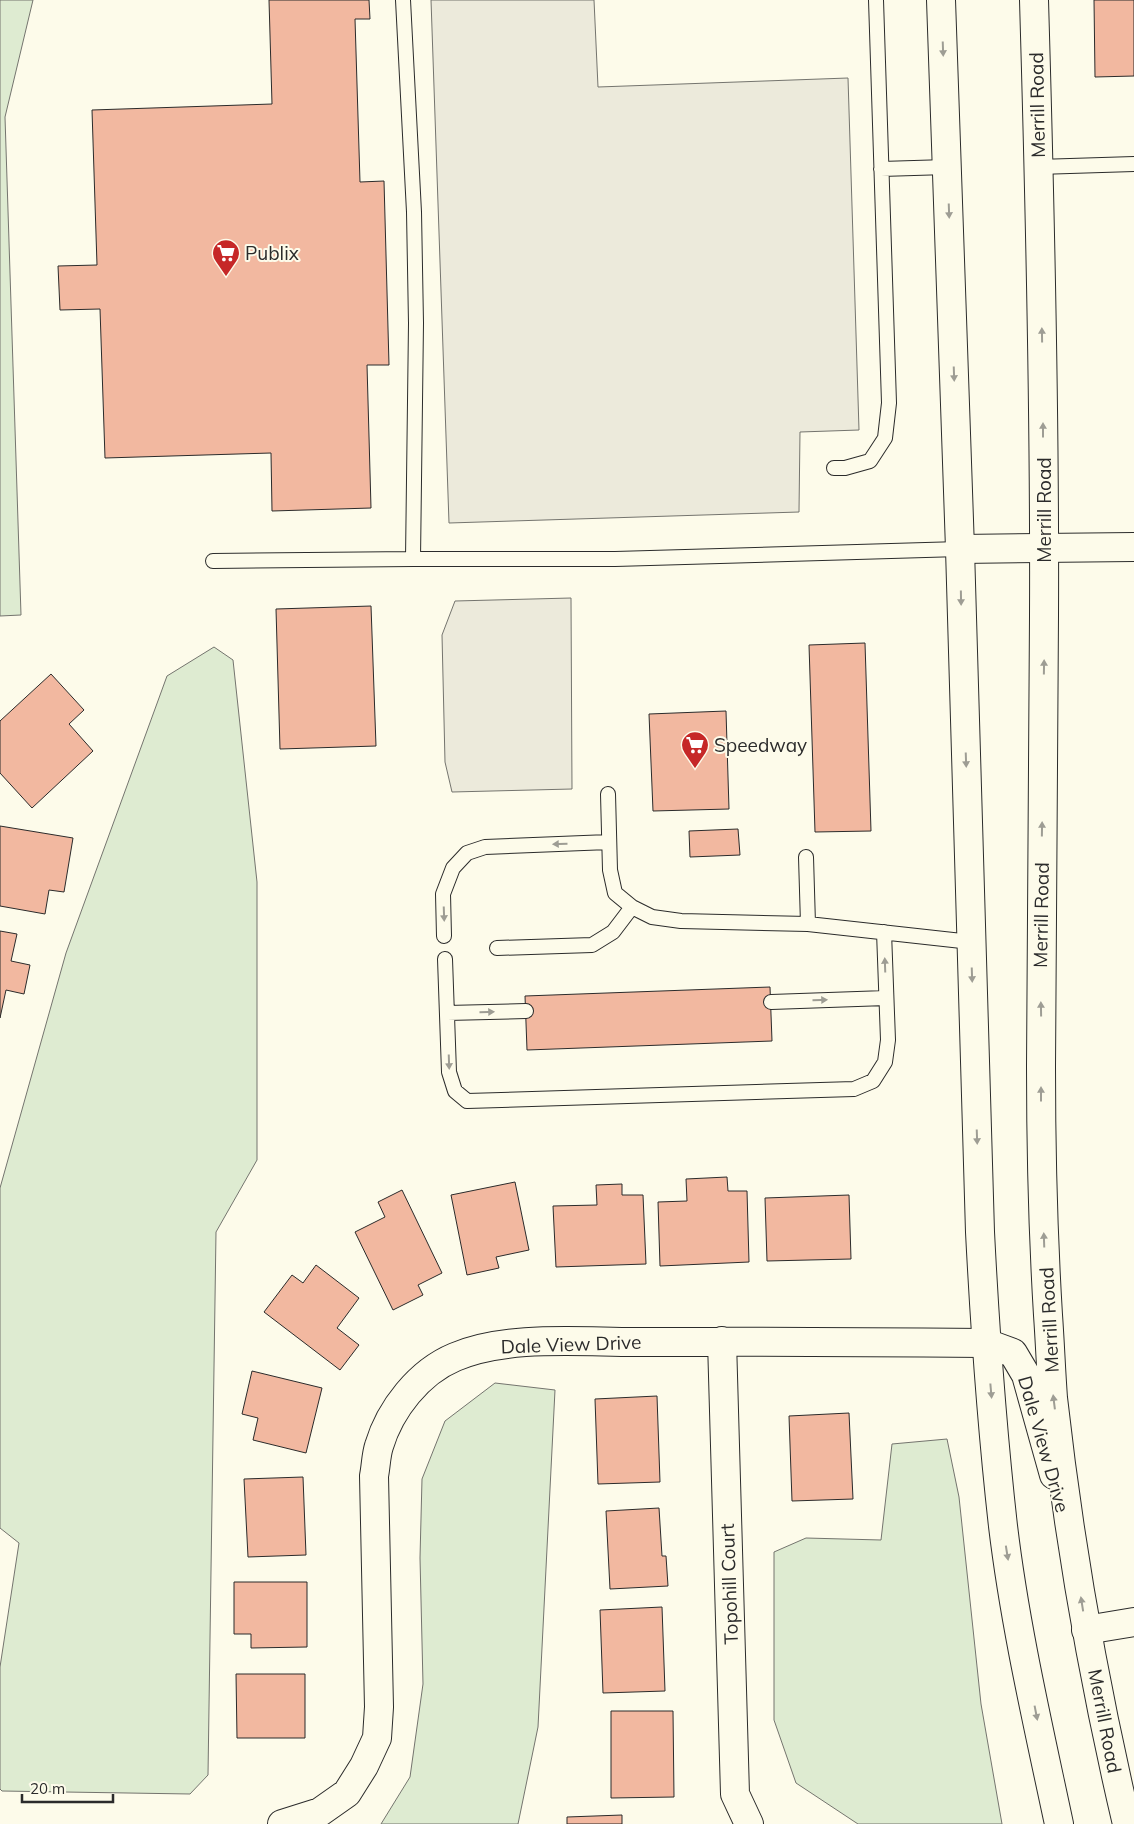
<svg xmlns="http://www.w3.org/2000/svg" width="1134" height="1824" font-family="Mulish,sans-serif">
  <rect width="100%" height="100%" fill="#fdfbea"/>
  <path fill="#deebd1" stroke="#74746e" d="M 0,0 L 33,0 L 5,117 L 21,615 L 0,616 Z
    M 214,647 L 233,660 L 257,882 L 257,1160 L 216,1232 L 208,1775 L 190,1794 L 2,1791 L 0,1789 L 0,1667 L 19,1543 L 0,1528 L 0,1188 L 66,953 L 167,676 Z
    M 495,1383 L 555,1390 L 538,1727 L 518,1824 L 381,1824 L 410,1777 L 423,1684 L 420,1558 L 422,1479 L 445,1421 Z
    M 947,1439 L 959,1497 L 981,1704 L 1002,1824 L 858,1824 L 796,1783 L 774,1720 L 774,1552 L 806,1538 L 881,1540 L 892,1444 Z"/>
  <path fill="#eceadb" stroke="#74746e" d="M 431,0 L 594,0 L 598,87 L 848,78 L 859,430 L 800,432 L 799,512 L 449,523 Z
    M 571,598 L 572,789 L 452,792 L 445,762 L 442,635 L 455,601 Z"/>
  <path fill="#f2b8a0" stroke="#2b2b2b" d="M 269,0 L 369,0 L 370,19 L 355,19 L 360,182 L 384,181 L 389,365 L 367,365 L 371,508 L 272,511 L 271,453 L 105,458 L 100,309 L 60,310 L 58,266 L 97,265 L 92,110 L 272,104 Z
    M 1094,0 L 1134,0 L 1134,76 L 1095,77 Z
    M 371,606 L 376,746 L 280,749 L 276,609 Z
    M 865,643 L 871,831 L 815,832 L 809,645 Z
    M 51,674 L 84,710 L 69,724 L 93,751 L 32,808 L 0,773 L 0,721 Z
    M 726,711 L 729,809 L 653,811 L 649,714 Z
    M 0,826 L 73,838 L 64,892 L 49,890 L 45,914 L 0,906 Z
    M 738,829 L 740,855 L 690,857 L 689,831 Z
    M 0,931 L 17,934 L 11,961 L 30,965 L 24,994 L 6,990 L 0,1018 Z
    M 770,987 L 772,1041 L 527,1050 L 525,996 Z
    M 727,1177 L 728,1191 L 747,1191 L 749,1262 L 660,1266 L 658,1202 L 687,1201 L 686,1179 Z
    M 515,1182 L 529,1250 L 496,1257 L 499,1268 L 467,1275 L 451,1195 Z
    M 622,1184 L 622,1195 L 643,1195 L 646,1264 L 556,1267 L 553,1206 L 597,1205 L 596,1185 Z
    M 402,1190 L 442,1273 L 418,1285 L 423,1295 L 393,1310 L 355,1232 L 385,1217 L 378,1202 Z
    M 849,1195 L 851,1259 L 767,1261 L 765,1198 Z
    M 316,1265 L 359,1298 L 337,1328 L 359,1345 L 340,1370 L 264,1312 L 292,1275 L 303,1283 Z
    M 252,1371 L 322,1388 L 306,1453 L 253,1440 L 258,1418 L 242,1414 Z
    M 657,1396 L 660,1482 L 598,1484 L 595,1399 Z
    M 849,1413 L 853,1499 L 792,1501 L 789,1416 Z
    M 303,1477 L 306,1555 L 248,1557 L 244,1479 Z
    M 659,1508 L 662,1556 L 666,1556 L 668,1586 L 610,1589 L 606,1511 Z
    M 234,1582 L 307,1582 L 307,1647 L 251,1648 L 251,1634 L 234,1634 Z
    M 662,1607 L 665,1691 L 603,1693 L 600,1610 Z
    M 236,1674 L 305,1674 L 305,1738 L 237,1738 Z
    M 611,1711 L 673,1711 L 674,1797 L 611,1798 Z
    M 622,1815 L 622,1824 L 567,1824 L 567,1817 Z"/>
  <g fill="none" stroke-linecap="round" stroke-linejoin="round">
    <g stroke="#2b2b2b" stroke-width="16">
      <path id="lane" d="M 403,0 L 414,212 L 416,323 L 413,559
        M 1038,167 L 1134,164
        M 881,169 L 947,167
        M 834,468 L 845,468 L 870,461 L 885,438 L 889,403 L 876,0
        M 213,561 L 413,559 L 615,559 L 960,549
        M 608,794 L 610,870 L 615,893 L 632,907 L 652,917 L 681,921 L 808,924
        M 806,857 L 808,924 L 971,942
        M 444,936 L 443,894 L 453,868 L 467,853 L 485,847 L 609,842
        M 497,948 L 592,945 L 613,932 L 632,907
        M 445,959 L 449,1072 L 455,1091 L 467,1101 L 854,1089 L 873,1081 L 885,1062 L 888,1040 L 884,932
        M 771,1002 L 886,998
        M 447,1013 L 526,1011"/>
    </g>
    <g stroke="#2b2b2b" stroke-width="30">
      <path id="street" d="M 960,549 L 1134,547
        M 722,1341 L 735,1794 L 749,1824
        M 1086,1630 L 1134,1622
        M 282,1824 L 320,1812 L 347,1793 L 364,1766 L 377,1738 L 379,1707 L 374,1476 C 376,1466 376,1455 379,1446 C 390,1409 419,1372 455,1357 C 505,1335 580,1342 635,1342 C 752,1341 869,1342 986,1343 L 1013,1353 L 1026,1375 L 1054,1475"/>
    </g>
    <g stroke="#2b2b2b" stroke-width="30">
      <path id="primary" d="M 941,0 L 960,549 L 980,1232 C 985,1330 992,1428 1003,1526 C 1015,1626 1038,1725 1059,1824
        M 1034,0 C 1040,205 1045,411 1044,616 C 1043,767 1041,917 1041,1067 C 1041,1150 1043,1233 1048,1315 C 1050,1343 1051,1371 1053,1398 C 1069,1541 1094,1684 1127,1824"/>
    </g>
    <use href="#lane" stroke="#fdfbea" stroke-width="14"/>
    <use href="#street" stroke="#fdfbea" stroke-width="28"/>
    <use href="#primary" stroke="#fdfbea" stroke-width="28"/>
  </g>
  <defs><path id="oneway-solid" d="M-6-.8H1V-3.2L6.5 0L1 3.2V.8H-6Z" transform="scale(1.25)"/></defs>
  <g fill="#9e9d94">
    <use href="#oneway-solid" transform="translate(943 49) rotate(88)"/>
    <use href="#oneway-solid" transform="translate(949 211) rotate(88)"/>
    <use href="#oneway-solid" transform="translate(1042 335) rotate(-91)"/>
    <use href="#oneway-solid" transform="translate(954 374) rotate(88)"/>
    <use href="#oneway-solid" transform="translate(1043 430) rotate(-90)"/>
    <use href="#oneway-solid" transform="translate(961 598) rotate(89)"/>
    <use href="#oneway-solid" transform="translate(1044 667) rotate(-89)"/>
    <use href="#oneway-solid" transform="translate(966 760) rotate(88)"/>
    <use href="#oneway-solid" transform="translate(1042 829) rotate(-89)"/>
    <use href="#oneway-solid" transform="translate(560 844) rotate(178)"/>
    <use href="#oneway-solid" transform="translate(444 914) rotate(88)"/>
    <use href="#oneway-solid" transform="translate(885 965) rotate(-92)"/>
    <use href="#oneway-solid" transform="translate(972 975) rotate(88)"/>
    <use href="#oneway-solid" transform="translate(820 1000) rotate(-2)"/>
    <use href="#oneway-solid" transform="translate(1041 1009) rotate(-91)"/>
    <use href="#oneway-solid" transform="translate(487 1012) rotate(-2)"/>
    <use href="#oneway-solid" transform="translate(449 1062) rotate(88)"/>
    <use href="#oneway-solid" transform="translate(1041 1094) rotate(-90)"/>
    <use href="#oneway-solid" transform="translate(977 1137) rotate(88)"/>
    <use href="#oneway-solid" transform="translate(1044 1240) rotate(-92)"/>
    <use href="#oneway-solid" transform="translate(991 1391) rotate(85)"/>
    <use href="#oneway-solid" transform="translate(1054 1402) rotate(-97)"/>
    <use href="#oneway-solid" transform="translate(1007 1553) rotate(81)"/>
    <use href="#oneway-solid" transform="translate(1082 1604) rotate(-99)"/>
    <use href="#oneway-solid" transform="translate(1036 1713) rotate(79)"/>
  </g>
  <defs>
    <g id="supermarket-pin" transform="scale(1.4375)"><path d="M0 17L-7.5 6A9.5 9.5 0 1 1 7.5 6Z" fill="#c62828" stroke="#fdfbea"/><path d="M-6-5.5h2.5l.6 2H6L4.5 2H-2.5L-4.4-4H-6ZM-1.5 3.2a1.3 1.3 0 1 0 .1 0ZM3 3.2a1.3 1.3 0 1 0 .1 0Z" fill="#fff"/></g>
  </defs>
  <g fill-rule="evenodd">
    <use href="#supermarket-pin" x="226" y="253"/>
    <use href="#supermarket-pin" x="695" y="745"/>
  </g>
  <g text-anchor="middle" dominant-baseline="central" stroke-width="4" stroke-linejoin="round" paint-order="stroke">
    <g font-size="19" fill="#2b2b2b" stroke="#fdfbea">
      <text transform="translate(1037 105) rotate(-91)">Merrill Road</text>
      <text transform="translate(1044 510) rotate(-90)">Merrill Road</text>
      <text transform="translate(1041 915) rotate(-89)">Merrill Road</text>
      <text transform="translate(1049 1320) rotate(-93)">Merrill Road</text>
      <text transform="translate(571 1344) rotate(-2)">Dale View Drive</text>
      <text transform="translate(1044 1444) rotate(74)">Dale View Drive</text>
      <text transform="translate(729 1584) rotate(-92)">Topohill Court</text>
      <text transform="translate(1105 1721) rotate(79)">Merrill Road</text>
    </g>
    <g font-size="19" fill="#2b2b2b" stroke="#fdfbea" text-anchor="start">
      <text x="245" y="253">Publix</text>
      <text x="714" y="745">Speedway</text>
    </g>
  </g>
  <path d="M22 1794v8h91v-8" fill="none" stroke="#2b2b2b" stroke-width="2.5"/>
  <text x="30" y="1794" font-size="15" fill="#2b2b2b" stroke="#fdfbea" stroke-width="4" paint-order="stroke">20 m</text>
</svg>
